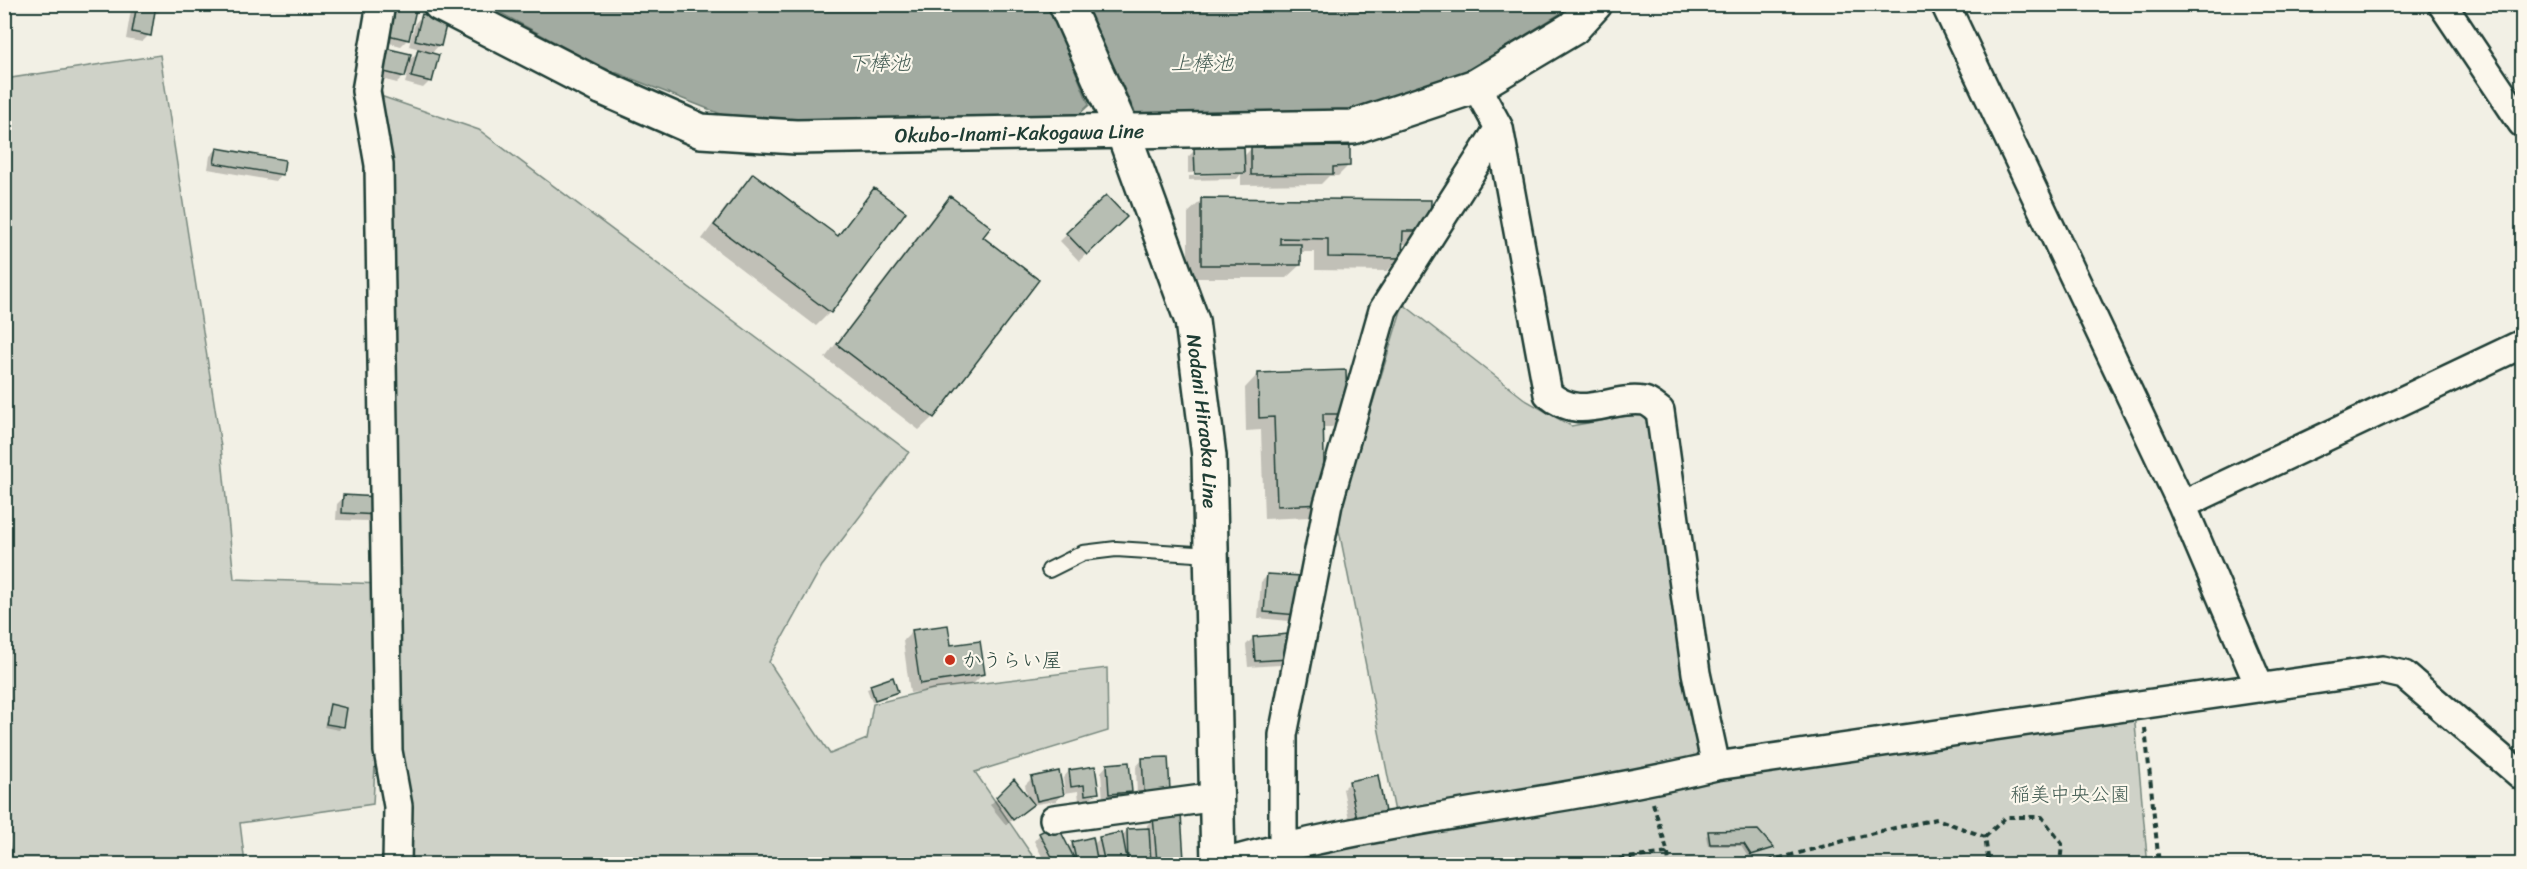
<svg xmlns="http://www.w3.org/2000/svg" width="2527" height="869" font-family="Sriracha,'Klee One',sans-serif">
  <rect width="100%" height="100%" fill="#f2f0e5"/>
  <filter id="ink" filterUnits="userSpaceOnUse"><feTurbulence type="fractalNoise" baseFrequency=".0167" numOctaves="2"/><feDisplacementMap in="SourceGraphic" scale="12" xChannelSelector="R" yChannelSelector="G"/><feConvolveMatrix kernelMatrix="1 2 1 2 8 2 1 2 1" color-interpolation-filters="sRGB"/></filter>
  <g filter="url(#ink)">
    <path fill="#cfd2c8" stroke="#77887e" stroke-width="1.5" d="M 160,55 L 221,447 L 234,579 L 384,584 L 373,804 L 240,823 L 245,864 L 14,864 L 5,830 L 5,79 Z
      M 366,91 L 479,130 L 909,452 L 822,566 L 769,662 L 830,754 L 867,739 L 873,704 L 933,689 L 1107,668 L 1108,731 L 975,772 L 1038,864 L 396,864 Z
      M 1403,304 L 1527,401 L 1571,426 L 1650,412 L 1698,758 L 1396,817 L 1337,520 Z
      M 2134,713 L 2147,856 L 2151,864 L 1265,864 L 1269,858 L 1644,791 Z"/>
    <path fill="#a2aba1" stroke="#6e7f75" stroke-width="1.5" d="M 486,5 L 1049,5 L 1089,105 L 1074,119 L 813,122 L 726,116 L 597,65 Z
      M 1085,5 L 1574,5 L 1440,88 L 1332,120 L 1137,116 Z"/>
    <path fill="#0003" d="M 132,4 L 165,4 L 158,13 L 153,12 L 149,35 L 142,42 L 126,39 Z
      M 393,4 L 415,6 L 408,39 L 401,46 L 382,41 Z
      M 422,16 L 439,45 L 431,54 L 430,81 L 423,88 L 405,83 L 408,73 L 397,83 L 374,77 L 378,57 L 408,62 L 420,49 L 409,46 L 415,23 Z
      M 217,149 L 281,174 L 275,181 L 208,169 L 210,156 Z
      M 1251,149 L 1348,166 L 1338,176 L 1329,176 L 1321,184 L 1241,185 L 1241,174 L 1237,179 L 1189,180 L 1189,176 L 1239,174 L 1239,171 L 1188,173 L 1188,157 L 1195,150 L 1243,157 Z
      M 753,175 L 836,237 L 874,190 L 830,312 L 816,326 L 702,239 L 740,188 Z
      M 1106,197 L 1125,217 L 1079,261 L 1060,241 Z
      M 950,198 L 981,237 L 933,417 L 919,430 L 825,358 L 937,211 Z
      M 1202,200 L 1429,231 L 1415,244 L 1401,244 L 1401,257 L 1387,271 L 1315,270 L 1315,252 L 1300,252 L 1300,265 L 1286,278 L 1188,278 L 1188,213 Z
      M 1258,374 L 1345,413 L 1332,427 L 1322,427 L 1324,503 L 1310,517 L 1264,519 L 1261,430 L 1246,431 L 1245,388 Z
      M 344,497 L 376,514 L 369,521 L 336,520 L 337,504 Z
      M 1268,575 L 1296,614 L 1289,621 L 1258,618 L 1261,582 Z
      M 913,631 L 983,674 L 973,684 L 910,693 L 903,641 Z
      M 1253,638 L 1288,658 L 1281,665 L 1248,667 L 1246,645 Z
      M 892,679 L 896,692 L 872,702 L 867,689 Z
      M 330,706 L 342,726 L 339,730 L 324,727 Z
      M 1142,760 L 1168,789 L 1162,796 L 1137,798 L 1136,767 Z
      M 1107,765 L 1130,791 L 1124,798 L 1103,800 L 1101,772 Z
      M 1069,771 L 1097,792 L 1090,799 L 1079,801 L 1078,791 L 1065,793 L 1063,778 Z
      M 1032,778 L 1062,794 L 1056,801 L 1030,805 L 1006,825 L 990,805 L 1014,781 L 1028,800 L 1025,785 Z
      M 1350,782 L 1384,812 L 1377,819 L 1350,824 L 1343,789 Z
      M 1154,818 L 1183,859 L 1177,864 L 1150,864 L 1150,862 L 1147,864 L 1069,864 L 1068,862 L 1066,864 L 1046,864 L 1034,841 L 1040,834 L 1068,848 L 1073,843 L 1093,845 L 1100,838 L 1121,837 L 1127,830 L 1147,830 L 1147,825 Z
      M 1709,833 L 1772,848 L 1748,857 L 1741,846 L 1708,846 L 1706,836 Z"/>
    <path fill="#b7beb3" stroke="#1f3d34" stroke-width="1.5" d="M 137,4 L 167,4 L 166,7 L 156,5 L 151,36 L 132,32 Z
      M 394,4 L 417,5 L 409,40 L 388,35 Z
      M 422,14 L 447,21 L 441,46 L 415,40 Z
      M 385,48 L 411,54 L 405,77 L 380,71 Z
      M 418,49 L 439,55 L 432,82 L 411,77 Z
      M 1350,146 L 1350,166 L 1333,167 L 1333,174 L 1251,175 L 1251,147 Z
      M 1244,147 L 1245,173 L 1195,174 L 1194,148 Z
      M 217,148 L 285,160 L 283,175 L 214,163 Z
      M 753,173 L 838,236 L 874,188 L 906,212 L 831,313 L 714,225 Z
      M 1106,195 L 1127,217 L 1087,255 L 1066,233 Z
      M 950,196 L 991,227 L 983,237 L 1039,280 L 934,418 L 837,344 Z
      M 1201,198 L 1431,200 L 1430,231 L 1403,231 L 1402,258 L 1328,257 L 1328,239 L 1280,238 L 1280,244 L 1301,244 L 1301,265 L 1201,265 Z
      M 1346,370 L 1347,414 L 1323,414 L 1325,504 L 1277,506 L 1274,417 L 1259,418 L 1258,373 Z
      M 343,495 L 378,497 L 378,515 L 342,513 Z
      M 1267,574 L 1301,576 L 1297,615 L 1264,612 Z
      M 948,625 L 951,645 L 980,641 L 985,674 L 920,684 L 912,630 Z
      M 1288,634 L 1290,659 L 1255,661 L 1253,637 Z
      M 893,677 L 898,692 L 875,700 L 870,685 Z
      M 330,704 L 347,708 L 344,727 L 326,724 Z
      M 1168,757 L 1170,790 L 1144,792 L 1142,758 Z
      M 1129,762 L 1132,792 L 1109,794 L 1107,764 Z
      M 1095,766 L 1099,793 L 1085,795 L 1084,785 L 1071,787 L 1069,770 Z
      M 1059,771 L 1064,795 L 1037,801 L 1031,777 Z
      M 1378,775 L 1385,812 L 1357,819 L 1349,781 Z
      M 1014,779 L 1034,804 L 1013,820 L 996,797 Z
      M 1181,814 L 1184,860 L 1157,862 L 1153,817 Z
      M 1057,824 L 1074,858 L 1062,864 L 1056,864 L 1039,833 Z
      M 1149,828 L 1151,863 L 1128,864 L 1127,829 Z
      M 1758,830 L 1774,848 L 1751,855 L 1744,844 L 1710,844 L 1708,831 Z
      M 1122,832 L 1128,864 L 1105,864 L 1099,837 Z
      M 1093,837 L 1098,864 L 1077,864 L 1072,842 Z"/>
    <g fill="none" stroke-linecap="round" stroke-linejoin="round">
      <g stroke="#1f3d34" stroke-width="18">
        <path id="lane" d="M 1049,570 L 1083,553 L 1116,549 L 1211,555"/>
      </g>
      <g stroke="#1f3d34" stroke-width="32">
        <path id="street" d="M 381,4 L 366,91 L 379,165 L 388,751 L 398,806 L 397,864
          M 1945,4 L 2182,505 L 2260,688
          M 2442,4 L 2522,123
          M 1499,128 L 1548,394 C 1582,423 1608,396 1644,401 C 1649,402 1656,408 1660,411 L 1696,673 L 1716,766
          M 2182,505 L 2522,344
          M 1054,819 L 1217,797
          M 1283,846 L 1283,735 L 1328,504 L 1383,310 L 1499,128 L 1476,86
          M 1220,864 C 1382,818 1552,805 1716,766 L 2382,670 L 2404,675 L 2522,776"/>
      </g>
      <g stroke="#1f3d34" stroke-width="38">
        <g id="secondary">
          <path id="s1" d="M 440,4 L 603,88 L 701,131 L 796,137 L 1353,127 L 1476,86 L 1573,28 L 1595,4"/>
          <path id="s2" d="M 1066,4 L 1123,132 L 1192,321 L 1209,456 L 1218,864"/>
        </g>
      </g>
      <path stroke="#1f3d34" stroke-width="4" stroke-dasharray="6 4.5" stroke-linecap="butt" d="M 2145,728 L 2159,864
        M 1653,803 L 1668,853 L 1669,864
        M 1985,837 L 2006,817 L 2042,817 L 2062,844 L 2060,864
        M 1610,864 L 1620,859 L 1668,853
        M 1758,864 L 1881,831 L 1937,819 L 1985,837 L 1989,864"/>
      <use href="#lane" stroke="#fbf7ec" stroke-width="14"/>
      <use href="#street" stroke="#fbf7ec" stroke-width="27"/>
      <use href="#secondary" stroke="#fbf7ec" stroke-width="33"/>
    </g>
  </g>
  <circle fill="#c8321e" stroke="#fbf7ec" stroke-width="2" cx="950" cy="660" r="6"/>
  <g text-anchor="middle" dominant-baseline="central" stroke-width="4.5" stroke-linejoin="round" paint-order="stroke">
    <g font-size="20" fill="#1f3d34" stroke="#fbf7ec">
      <text stroke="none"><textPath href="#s1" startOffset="609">Okubo-Inami-Kakogawa Line</textPath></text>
      <text stroke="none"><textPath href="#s2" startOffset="442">Nodani Hiraoka Line</textPath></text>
    </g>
    <g font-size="20" fill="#1f3d34" stroke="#fbf7ec" text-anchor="start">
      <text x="962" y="660">かうらい屋</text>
    </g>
    <g font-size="20" fill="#425b52" stroke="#fbf7ec">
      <text x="2070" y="794">稲美中央公園</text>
    </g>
    <g font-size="21" font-style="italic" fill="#465e55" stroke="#fbf7ec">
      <text x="879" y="63">下棒池</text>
      <text x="1202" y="63">上棒池</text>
    </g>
  </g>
  <rect width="2527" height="869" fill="none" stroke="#fbf7ec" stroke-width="24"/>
  <rect x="12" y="12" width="2503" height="845" fill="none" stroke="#1f3d34" stroke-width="2" filter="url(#ink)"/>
</svg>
